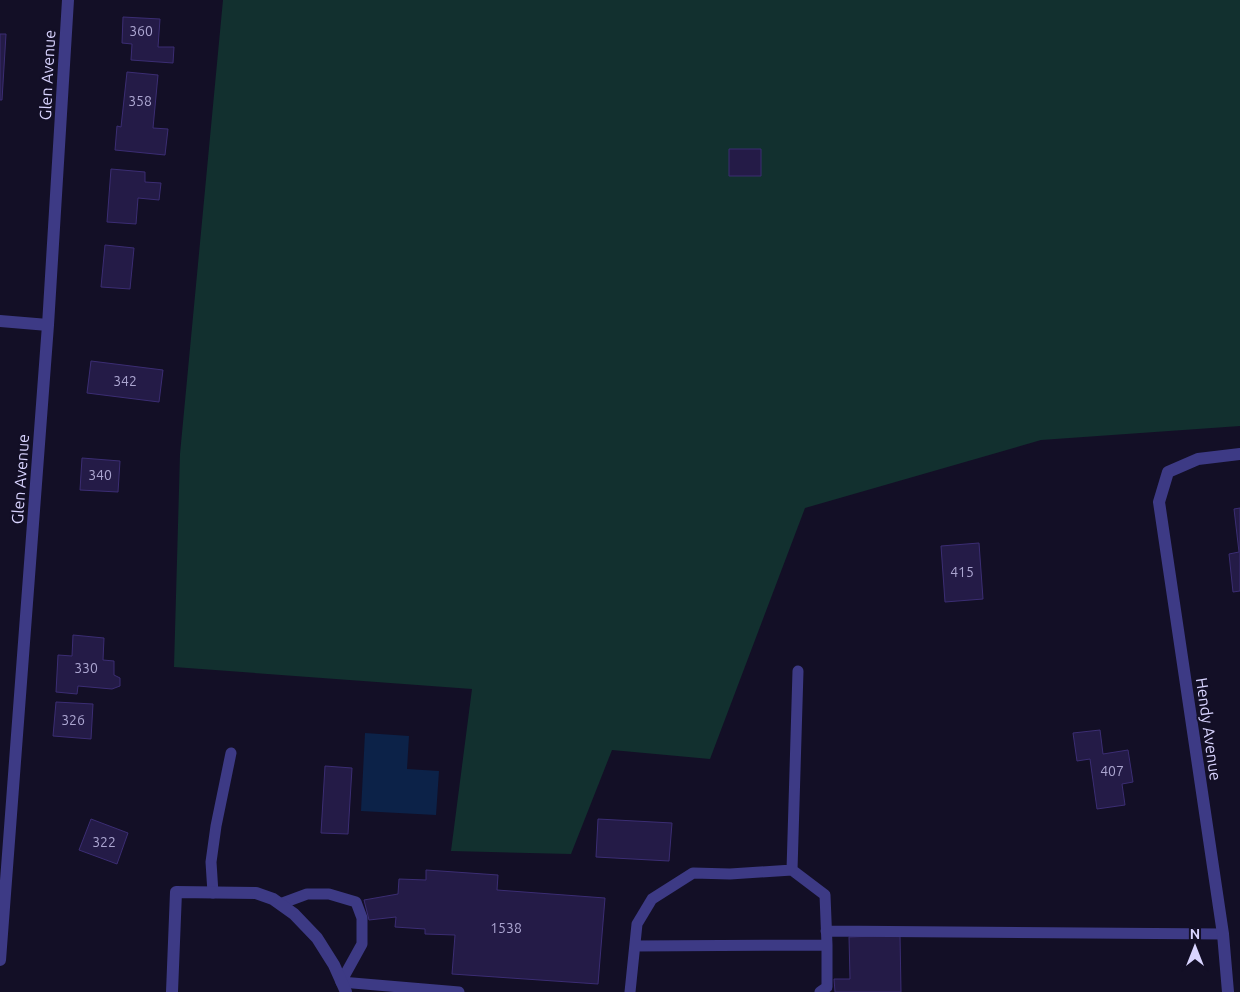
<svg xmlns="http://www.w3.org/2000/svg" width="1240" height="992" font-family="Ubuntu,sans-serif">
  <rect width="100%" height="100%" fill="#130f26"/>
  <path fill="#12302f" d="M 223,0 L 1240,0 L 1240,426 L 1041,440 L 805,508 L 710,759 L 612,750 L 571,854 L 451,851 L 472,689 L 174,667 L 180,454 Z"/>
  <path fill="#0c2248" d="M 365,733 L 409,736 L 407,769 L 439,771 L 436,815 L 361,811 Z"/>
  <path fill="#241b47" stroke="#3b2d73" d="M 123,17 L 160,19 L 158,47 L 174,47 L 173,63 L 131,60 L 132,44 L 122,43 Z
    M 0,34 L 6,34 L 2,100 L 0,100 Z
    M 127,72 L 158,75 L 153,128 L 168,129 L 165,155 L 115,150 L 117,126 L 121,127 Z
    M 729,149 L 761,149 L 761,176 L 729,176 Z
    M 111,169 L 145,172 L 145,182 L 161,183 L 159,200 L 138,198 L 136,224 L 107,222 Z
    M 105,245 L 134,248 L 130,289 L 101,287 Z
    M 91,361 L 163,370 L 159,402 L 87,393 Z
    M 82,458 L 120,461 L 118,492 L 80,490 Z
    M 1240,508 L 1240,591 L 1233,592 L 1229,554 L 1239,552 L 1234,509 Z
    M 979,543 L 983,599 L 945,602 L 941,546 Z
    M 73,635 L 104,638 L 103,660 L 114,661 L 114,675 L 120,678 L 120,686 L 112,689 L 78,686 L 77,694 L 56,692 L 58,655 L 72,656 Z
    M 56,702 L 93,704 L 91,739 L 53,736 Z
    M 1100,730 L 1103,754 L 1128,750 L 1133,782 L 1122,784 L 1125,805 L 1097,809 L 1090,759 L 1077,761 L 1073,733 Z
    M 325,766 L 352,768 L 348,834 L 321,833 Z
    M 91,819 L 128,833 L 117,864 L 79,850 Z
    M 598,819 L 672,823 L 669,861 L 596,857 Z
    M 426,870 L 498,875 L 497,890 L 605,898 L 598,984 L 452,974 L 455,935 L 425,934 L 425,929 L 395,927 L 396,917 L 369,920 L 364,900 L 398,894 L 399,879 L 426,880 Z
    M 900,935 L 901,992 L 835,992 L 834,979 L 850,979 L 849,937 Z"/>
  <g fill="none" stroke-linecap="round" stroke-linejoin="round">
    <path stroke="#3d3a85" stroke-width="11" d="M 792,870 L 825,895 L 827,945 L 827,987 L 820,992
      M 213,893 L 211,862 L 216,826 L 231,753
      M 280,904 L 307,894 L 329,894 L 356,902 L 362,918 L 362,944 L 341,982 L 459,992
      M 826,931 L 1223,934
      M 635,946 L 827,945
      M 630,992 L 637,924 L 652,899 L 693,873 L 730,874 L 792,870 L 798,671"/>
    <path stroke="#3d3a85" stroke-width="12" d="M 0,321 L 48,325
      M 0,960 L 48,325 L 68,0
      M 172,992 L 176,892 L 256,893 L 273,899 L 294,914 L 317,938 L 334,965 L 346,992
      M 1228,992 L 1223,934 L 1159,502 L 1168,472 L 1198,459 L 1240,454"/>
  </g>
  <g text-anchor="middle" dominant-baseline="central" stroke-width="4" stroke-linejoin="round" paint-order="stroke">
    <g font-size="14" fill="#aca6d1">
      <text x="141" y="31">360</text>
      <text x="140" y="101">358</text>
      <text x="125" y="381">342</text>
      <text x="100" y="475">340</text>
      <text x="962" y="572">415</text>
      <text x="86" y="668">330</text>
      <text x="73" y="720">326</text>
      <text x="1112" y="771">407</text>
      <text x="104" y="842">322</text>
      <text x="506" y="928">1538</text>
    </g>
    <g font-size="16" fill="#d9d4ff" stroke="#130f26">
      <text transform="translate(47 75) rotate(-87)">Glen Avenue</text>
      <text transform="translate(20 479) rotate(-86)">Glen Avenue</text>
      <text transform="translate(1209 729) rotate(82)">Hendy Avenue</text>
    </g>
  </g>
  <g transform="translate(1195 947)" stroke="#130f26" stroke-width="4" paint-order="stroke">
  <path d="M0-4L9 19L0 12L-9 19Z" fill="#d9d4ff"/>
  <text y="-8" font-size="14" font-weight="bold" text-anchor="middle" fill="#d9d4ff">N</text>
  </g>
</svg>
